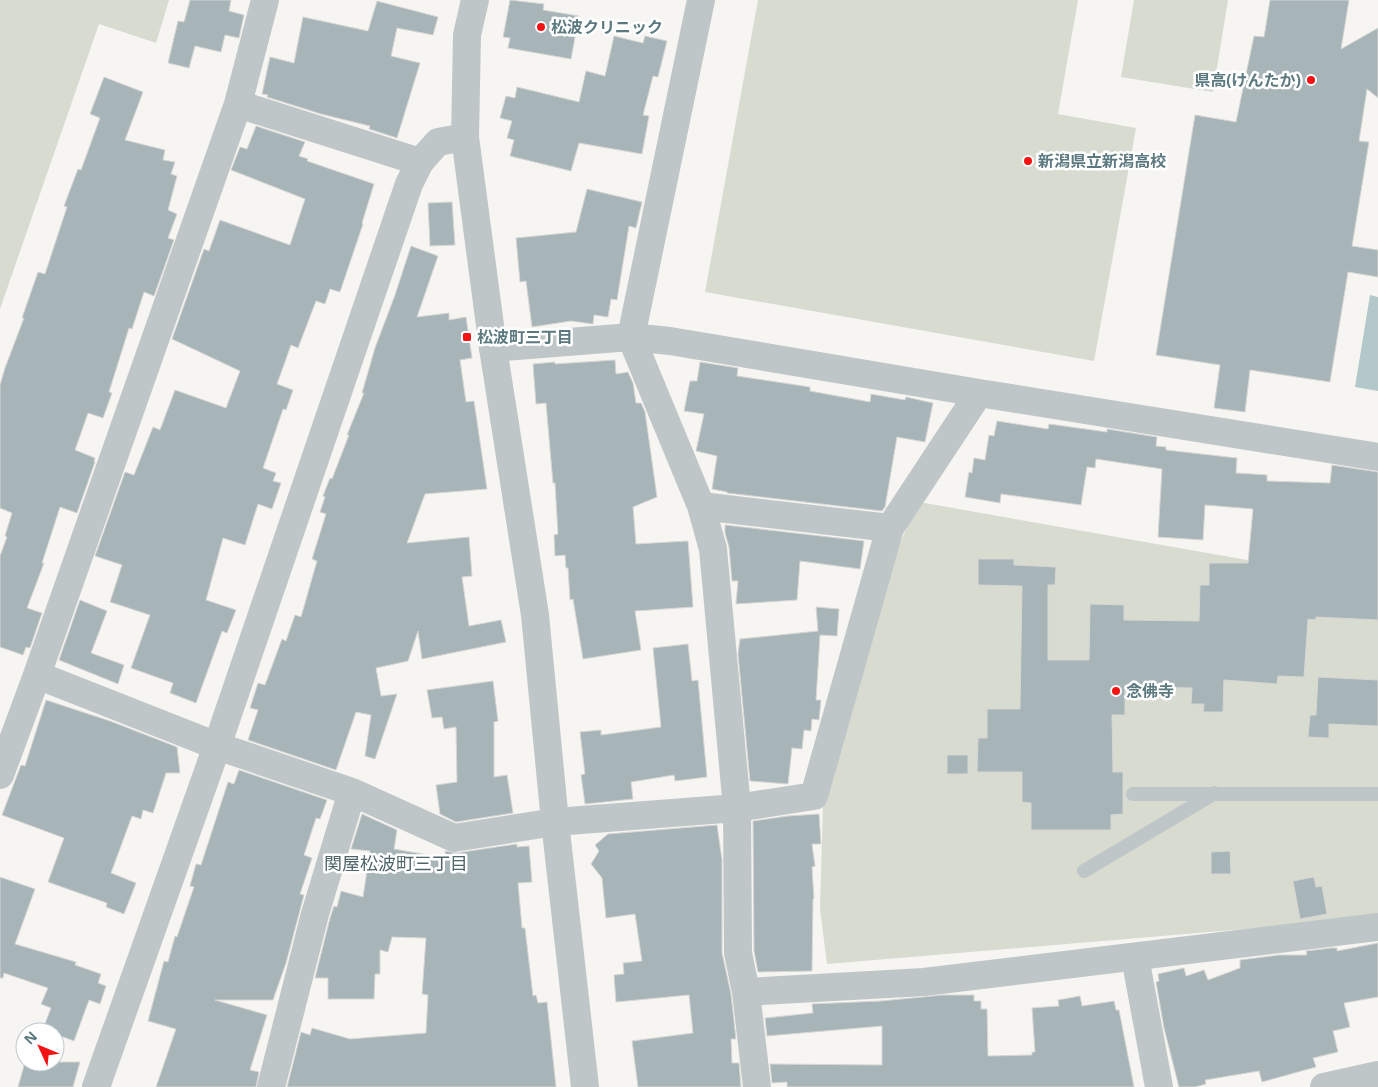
<svg xmlns="http://www.w3.org/2000/svg" width="1378" height="1087" font-family="'Open Sans','Noto Sans JP',sans-serif">
  <rect width="100%" height="100%" fill="#f6f5f1"/>
  <path fill="#d7dbd0" d="M 0,0 L 169,0 L 156,43 L 99,24 L 0,309 Z
    M 758,0 L 1078,0 L 1058,114 L 1136,128 L 1094,361 L 705,292 Z
    M 1134,0 L 1228,0 L 1213,92 L 1121,77 Z
    M 919,502 L 1247,560 L 1378,568 L 1378,918 L 827,964 L 820,909 L 823,805 L 884,577 Z"/>
  <path fill="#b3c8c8" d="M 1370,295 L 1378,297 L 1378,391 L 1355,387 Z"/>
  <path fill="#a7b5b8" stroke="#d7d6d4" d="M 190,0 L 231,0 L 229,11 L 244,15 L 239,38 L 225,35 L 221,52 L 195,46 L 189,68 L 168,63 L 178,21 L 184,22 Z
    M 510,0 L 544,4 L 543,10 L 579,16 L 571,59 L 508,48 L 510,38 L 503,37 Z
    M 1270,0 L 1349,0 L 1341,49 L 1378,28 L 1378,98 L 1367,89 L 1359,141 L 1369,142 L 1352,246 L 1378,250 L 1378,277 L 1348,272 L 1330,382 L 1250,370 L 1245,412 L 1214,408 L 1220,365 L 1156,355 L 1195,115 L 1236,122 L 1254,36 L 1264,37 Z
    M 377,1 L 438,17 L 433,35 L 397,28 L 391,56 L 420,63 L 397,138 L 369,129 L 370,126 L 321,114 L 267,97 L 268,95 L 262,94 L 270,57 L 294,63 L 303,17 L 368,31 Z
    M 614,36 L 643,43 L 645,36 L 667,41 L 658,77 L 653,76 L 643,115 L 649,116 L 642,154 L 579,143 L 571,171 L 510,156 L 514,140 L 507,138 L 512,121 L 500,118 L 506,96 L 515,98 L 517,87 L 579,102 L 586,71 L 605,76 Z
    M 104,77 L 143,92 L 125,140 L 165,150 L 163,160 L 175,162 L 171,174 L 177,176 L 168,210 L 177,214 L 168,238 L 174,240 L 154,296 L 144,292 L 132,329 L 129,328 L 109,392 L 112,393 L 103,418 L 88,413 L 75,450 L 95,458 L 94,462 L 95,462 L 77,513 L 60,507 L 42,563 L 44,563 L 27,608 L 42,613 L 30,648 L 26,647 L 23,655 L 0,647 L 0,556 L 7,537 L 5,536 L 12,513 L 0,508 L 0,385 L 5,368 L 24,318 L 22,318 L 38,272 L 45,274 L 67,207 L 64,206 L 78,169 L 81,170 L 100,118 L 90,114 Z
    M 256,126 L 305,142 L 299,156 L 308,159 L 307,161 L 374,184 L 362,223 L 363,224 L 340,292 L 330,289 L 325,304 L 316,301 L 298,348 L 291,345 L 277,384 L 293,390 L 286,410 L 283,409 L 263,468 L 276,473 L 273,481 L 281,483 L 272,509 L 258,504 L 245,545 L 223,538 L 206,600 L 236,610 L 227,633 L 222,631 L 196,703 L 170,693 L 173,683 L 131,668 L 150,615 L 110,602 L 122,565 L 95,556 L 125,472 L 134,475 L 153,427 L 160,430 L 175,390 L 226,408 L 240,371 L 172,339 L 204,249 L 209,251 L 220,220 L 290,245 L 305,199 L 231,170 L 240,147 L 247,149 Z
    M 587,189 L 642,202 L 636,228 L 629,226 L 617,300 L 611,299 L 608,317 L 594,315 L 593,324 L 571,321 L 532,327 L 526,281 L 520,282 L 516,238 L 576,232 Z
    M 452,202 L 455,245 L 430,246 L 428,203 Z
    M 411,246 L 438,256 L 417,317 L 449,313 L 449,320 L 466,317 L 472,358 L 460,360 L 466,402 L 474,401 L 487,489 L 425,494 L 407,543 L 469,537 L 472,576 L 462,577 L 469,626 L 501,620 L 506,642 L 422,659 L 418,631 L 408,661 L 376,668 L 381,696 L 397,694 L 375,759 L 365,756 L 371,715 L 356,712 L 336,770 L 248,740 L 258,710 L 250,708 L 258,683 L 265,685 L 282,639 L 286,641 L 295,615 L 301,617 L 317,561 L 312,559 L 326,514 L 320,512 L 325,497 L 323,496 L 330,478 L 332,479 L 349,435 L 347,435 L 364,393 L 362,393 L 375,348 L 395,295 Z
    M 615,360 L 616,374 L 628,372 L 633,383 L 636,403 L 641,403 L 645,412 L 657,497 L 633,507 L 636,544 L 688,541 L 693,607 L 635,611 L 641,650 L 583,659 L 573,599 L 570,600 L 568,568 L 566,568 L 565,555 L 555,556 L 554,535 L 558,534 L 555,483 L 553,483 L 546,403 L 536,404 L 533,364 L 555,362 L 555,364 Z
    M 700,362 L 738,368 L 737,376 L 810,387 L 810,391 L 870,402 L 871,394 L 905,400 L 906,397 L 933,403 L 925,442 L 897,437 L 885,507 L 882,511 L 727,493 L 727,492 L 712,489 L 717,456 L 696,451 L 704,414 L 684,411 L 690,381 L 697,381 Z
    M 997,421 L 1048,429 L 1049,424 L 1107,432 L 1107,429 L 1157,437 L 1156,446 L 1166,447 L 1166,450 L 1237,458 L 1236,473 L 1267,475 L 1267,481 L 1330,483 L 1332,465 L 1378,472 L 1378,620 L 1316,617 L 1316,620 L 1308,619 L 1304,677 L 1278,676 L 1277,684 L 1224,680 L 1223,712 L 1203,712 L 1204,704 L 1191,704 L 1192,688 L 1125,687 L 1125,715 L 1112,715 L 1113,772 L 1123,772 L 1123,814 L 1111,815 L 1111,830 L 1031,830 L 1031,803 L 1022,802 L 1022,772 L 977,772 L 978,738 L 987,738 L 987,709 L 1020,709 L 1022,586 L 978,585 L 978,559 L 1014,559 L 1014,565 L 1056,567 L 1055,585 L 1048,585 L 1048,660 L 1089,660 L 1090,604 L 1124,605 L 1124,620 L 1199,621 L 1200,585 L 1209,585 L 1209,563 L 1248,563 L 1253,509 L 1205,505 L 1203,540 L 1158,537 L 1162,469 L 1096,459 L 1095,468 L 1087,467 L 1081,505 L 1001,494 L 1000,503 L 965,497 L 969,472 L 972,473 L 974,458 L 985,460 L 989,435 L 994,436 Z
    M 725,525 L 864,541 L 860,569 L 800,561 L 797,600 L 736,604 L 738,581 L 732,581 L 729,547 L 725,533 Z
    M 80,600 L 107,611 L 91,653 L 124,665 L 118,684 L 59,660 Z
    M 816,607 L 839,609 L 837,636 L 820,635 L 816,700 L 821,700 L 819,720 L 812,719 L 811,731 L 804,730 L 802,749 L 792,748 L 788,784 L 750,781 L 738,654 L 740,639 L 818,631 Z
    M 688,644 L 692,681 L 698,680 L 707,777 L 675,781 L 674,775 L 631,782 L 633,799 L 585,804 L 581,775 L 585,774 L 580,732 L 601,730 L 601,735 L 661,727 L 653,648 Z
    M 1318,677 L 1378,680 L 1378,726 L 1329,724 L 1329,738 L 1308,737 L 1310,715 L 1316,715 Z
    M 493,681 L 498,721 L 494,722 L 494,777 L 507,775 L 513,813 L 456,822 L 440,814 L 436,785 L 457,782 L 456,727 L 444,729 L 442,717 L 432,718 L 427,690 Z
    M 46,700 L 110,721 L 177,747 L 180,773 L 166,773 L 153,813 L 143,810 L 141,819 L 132,816 L 111,873 L 136,883 L 124,914 L 106,907 L 107,903 L 48,882 L 64,838 L 2,815 L 21,765 L 25,766 Z
    M 947,755 L 968,755 L 968,774 L 947,774 Z
    M 239,770 L 327,800 L 320,819 L 316,818 L 304,855 L 312,858 L 300,894 L 304,895 L 286,963 L 273,1000 L 215,1000 L 267,1015 L 250,1070 L 259,1072 L 256,1087 L 156,1087 L 176,1029 L 148,1021 L 164,961 L 168,962 L 175,936 L 177,937 L 194,887 L 190,886 L 196,864 L 201,865 L 228,782 L 234,784 Z
    M 362,814 L 397,830 L 394,849 L 446,858 L 445,851 L 456,853 L 517,844 L 517,847 L 529,846 L 532,882 L 518,883 L 522,928 L 525,928 L 533,996 L 536,995 L 538,1003 L 547,1002 L 556,1087 L 287,1087 L 301,1032 L 310,1035 L 312,1028 L 350,1039 L 426,1033 L 428,995 L 422,994 L 426,938 L 392,937 L 388,952 L 380,950 L 380,974 L 375,974 L 374,999 L 328,999 L 328,978 L 315,978 L 330,918 L 334,906 L 337,907 L 341,891 L 363,897 L 370,851 L 351,849 Z
    M 819,814 L 821,844 L 812,844 L 815,866 L 812,867 L 814,899 L 813,899 L 812,971 L 758,972 L 754,951 L 753,821 L 788,816 Z
    M 717,825 L 722,860 L 722,953 L 731,994 L 736,1039 L 731,1039 L 732,1063 L 739,1063 L 741,1087 L 638,1087 L 632,1041 L 693,1033 L 689,995 L 616,1002 L 614,975 L 624,974 L 623,963 L 642,961 L 635,914 L 606,918 L 602,878 L 591,864 L 599,851 L 595,845 L 608,834 Z
    M 1230,851 L 1231,874 L 1211,874 L 1211,852 Z
    M 0,877 L 35,889 L 15,944 L 76,962 L 75,965 L 101,974 L 98,983 L 106,986 L 100,1004 L 89,1000 L 74,1041 L 55,1034 L 55,1032 L 43,1029 L 51,1008 L 41,1004 L 48,988 L 4,973 L 3,978 L 0,978 Z
    M 1314,877 L 1316,887 L 1322,886 L 1327,914 L 1300,919 L 1293,881 Z
    M 1378,943 L 1378,997 L 1344,1003 L 1350,1027 L 1333,1031 L 1338,1052 L 1313,1058 L 1316,1067 L 1262,1082 L 1259,1071 L 1205,1080 L 1206,1084 L 1195,1087 L 1179,1087 L 1164,1028 L 1156,982 L 1159,981 L 1158,974 L 1184,968 L 1186,976 L 1204,970 L 1208,980 L 1240,968 L 1240,960 L 1279,955 L 1307,955 L 1306,951 L 1331,948 L 1337,948 L 1337,951 Z
    M 943,995 L 974,995 L 974,1001 L 981,1001 L 981,1009 L 987,1009 L 988,1056 L 1032,1055 L 1032,1052 L 1035,1052 L 1032,1008 L 1059,1006 L 1058,1000 L 1080,996 L 1082,1006 L 1114,1001 L 1116,1010 L 1119,1010 L 1134,1087 L 787,1087 L 787,1082 L 772,1083 L 770,1064 L 882,1065 L 882,1026 L 767,1036 L 765,1018 L 813,1013 L 812,1004 L 881,1001 Z
    M 25,1062 L 80,1062 L 73,1087 L 18,1087 Z"/>
  <g fill="none" stroke-linecap="round" stroke-linejoin="round">
    <path stroke="#bfc6c8" stroke-width="14" d="M 1133,794 L 1378,794
      M 1084,871 L 1215,793"/>
    <path stroke="#bfc6c8" stroke-width="28" d="M 701,0 L 631,337 L 701,506 L 713,549 L 737,808 L 738,953 L 746,992 L 757,1087
      M 238,104 L 420,162
      M 493,348 L 631,337 L 670,341 L 979,393 L 1378,457
      M 701,506 L 890,528
      M 37,675 L 217,746 L 352,792 L 454,838 L 555,822 L 737,808 L 814,796 L 890,528 L 979,393
      M 0,775 L 37,675 L 238,104 L 265,0
      M 1135,957 L 1159,1087
      M 746,992 L 924,982 L 1378,927
      M 271,1087 L 315,914 L 352,792
      M 1324,1087 L 1378,1075"/>
    <path stroke="#bfc6c8" stroke-width="28" d="M 475,0 L 467,35 L 465,137 L 493,348 L 535,615 L 555,822 L 585,1087
      M 96,1087 L 217,746 L 409,184 L 420,162 L 438,142 L 465,137"/>
  </g>
  <g fill="#f51213" stroke="#fff" stroke-width="2">
    <circle cx="541" cy="27" r="5"/>
    <circle cx="1311" cy="80" r="5"/>
    <circle cx="1028" cy="161" r="5"/>
    <rect x="462" y="332" width="10" height="10" rx="2.5"/>
    <circle cx="1116" cy="691" r="5"/>
  </g>
  <g text-anchor="middle" dominant-baseline="central" stroke-width="5" stroke-linejoin="round" paint-order="stroke">
    <g font-size="16" font-weight="bold" fill="#5d7980" stroke="#fff" text-anchor="start">
      <text x="551" y="27">松波クリニック</text>
      <text x="1301" y="80" text-anchor="end">県高(けんたか)</text>
      <text x="1038" y="161">新潟県立新潟高校</text>
      <text x="477" y="337">松波町三丁目</text>
      <text x="1126" y="691">念佛寺</text>
    </g>
    <g font-size="18" fill="#50656a" stroke="#fff">
      <text x="396" y="863">関屋松波町三丁目</text>
    </g>
  </g>
  <g transform="translate(40 1047) rotate(314)"><circle r="24" fill="#ffffff" stroke="#bec9cc"/>
  <path d="M0-4L9 19L0 12L-9 19Z" fill="#f51213"/>
  <text y="-8" font-size="14" font-weight="bold" text-anchor="middle" fill="#5d7980">N</text>
  </g>
</svg>
